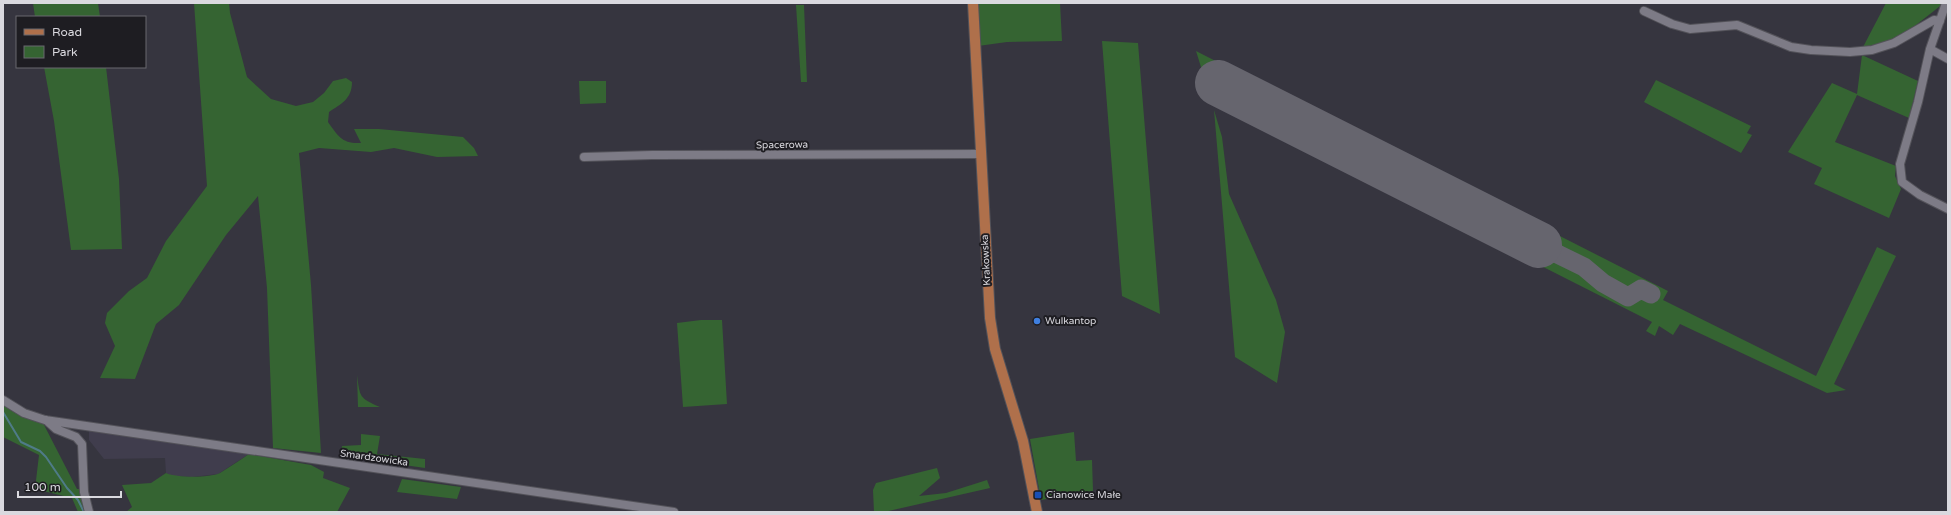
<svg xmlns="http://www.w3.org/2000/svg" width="1951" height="515" font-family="'Varela Round',sans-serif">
  <rect width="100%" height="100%" fill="#36353f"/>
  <path fill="#403d4d" d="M 89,430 L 249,454 L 218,474 L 192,477 L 172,476 L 166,473 L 165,458 L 104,459 L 89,440 Z"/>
  <path fill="#356432" d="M 33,3 L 98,3 L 100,17 L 35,17 Z
    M 194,3 L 229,3 L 230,13 L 247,77 L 271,99 L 296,106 L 313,102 L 324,93 L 333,81 L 346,78 L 352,82 C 352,99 341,104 329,112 L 328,122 C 338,136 342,144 361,143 L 354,129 L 379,129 L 463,137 L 474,148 L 478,156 L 437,157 L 394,148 L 371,152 L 319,148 L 299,153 L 311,285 L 321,453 L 273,448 L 267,288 L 258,196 L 226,235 L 179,305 L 156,324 L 135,379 L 100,378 L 115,346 L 105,323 L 107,313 L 129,291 L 147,278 L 166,241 L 207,186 Z
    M 979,3 L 1060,3 L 1062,41 L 1007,42 L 978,46 Z
    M 1886,3 L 1944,3 L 1916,25 L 1890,42 L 1862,49 Z
    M 796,5 L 804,5 L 807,82 L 801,82 Z
    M 1102,41 L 1138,43 L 1160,314 L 1122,296 Z
    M 1196,51 L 1668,291 L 1663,300 L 1816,376 L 1877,247 L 1896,256 L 1834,384 L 1846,390 L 1827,393 L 1680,324 L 1673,335 L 1659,326 L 1655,336 L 1646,331 L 1652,322 L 1211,99 Z
    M 1862,55 L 1918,81 L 1909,118 L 1857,95 L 1835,142 L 1896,166 L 1895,176 L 1901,189 L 1889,218 L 1814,184 L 1822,168 L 1788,152 L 1832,83 L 1857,94 Z
    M 44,67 L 106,67 L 119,179 L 122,249 L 71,250 L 54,121 Z
    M 1656,80 L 1751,126 L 1747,133 L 1752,135 L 1741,153 L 1644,102 Z
    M 579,81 L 606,81 L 606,103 L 580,104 Z
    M 1214,110 L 1222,137 L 1229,194 L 1276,300 L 1285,332 L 1277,383 L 1235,357 Z
    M 701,320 L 722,320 L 727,404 L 683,407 L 677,323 Z
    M 357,375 C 360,397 359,398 380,407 L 358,407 Z
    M 3,403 L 42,421 L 77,489 L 82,489 L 87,512 L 78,512 L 72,498 L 35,489 L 39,455 L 3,437 Z
    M 1074,432 L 1076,461 L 1092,460 L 1093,491 L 1041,500 L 1030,439 Z
    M 361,434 L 380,436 L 377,454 L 425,459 L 425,468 L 341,456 L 342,446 L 361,445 Z
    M 249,454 L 311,465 L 324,472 L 323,478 L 350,488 L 337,512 L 126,512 L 132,507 L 122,485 L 151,483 L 166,473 C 178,478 208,478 220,473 C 230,467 240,460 249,454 Z
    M 937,468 L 940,478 L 919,496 L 946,493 L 987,480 L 990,488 L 884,512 L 874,512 L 873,490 L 876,483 Z
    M 402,479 L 461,487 L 457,499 L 397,492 Z"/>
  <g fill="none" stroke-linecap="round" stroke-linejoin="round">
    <path stroke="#4f7b88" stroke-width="2" d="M 3,412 L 21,442 L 40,451 L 46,457 L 67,488 L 78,500 L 84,512"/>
    <path stroke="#66656e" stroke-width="19" d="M 1539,245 L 1584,267 L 1603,283 L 1628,297 L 1641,289 L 1651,294"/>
    <path stroke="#66656e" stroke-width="46" d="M 1218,83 L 1539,245"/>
    <g stroke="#535259" stroke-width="10">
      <path id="minor" d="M 1946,3 L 1930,49 L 1918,102 L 1900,164 L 1902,182 L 1920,195 L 1948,209
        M 1644,11 L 1672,24 L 1690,29 L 1737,25 L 1791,47 L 1811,50 L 1850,52 L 1872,50 L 1894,43 L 1934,20 L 1940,21
        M 1930,49 L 1948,59
        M 584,157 L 652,155 L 981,154
        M 3,400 L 24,413 L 45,420 L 674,512
        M 46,420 L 56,429 L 76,437 L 82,444 L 84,492 L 89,512"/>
    </g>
    <g stroke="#535259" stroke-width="12">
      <path id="major" d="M 973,3 L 990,318 L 995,349 L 1023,441 L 1037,512"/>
    </g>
    <use href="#minor" stroke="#7d7b86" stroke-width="8"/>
    <use href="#major" stroke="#af704b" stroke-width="10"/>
  </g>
  <circle fill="#3f7fe0" stroke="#1e1d22" stroke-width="1.5" cx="1037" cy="321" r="4"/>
  <rect fill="#1a4fb4" stroke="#1e1d22" stroke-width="1.5" x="1034" y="491" width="8" height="8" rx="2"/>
  <g text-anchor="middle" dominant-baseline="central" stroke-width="4" stroke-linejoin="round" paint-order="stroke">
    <g font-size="10" fill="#dad9df" stroke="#1e1d22">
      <text transform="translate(782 145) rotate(-1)">Spacerowa</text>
      <text transform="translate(986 260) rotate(-93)">Krakowska</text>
      <text transform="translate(374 458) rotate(8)">Smardzowicka</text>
    </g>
    <g font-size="10" fill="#dad9df" stroke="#1e1d22" text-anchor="start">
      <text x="1045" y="321">Wulkantop</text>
      <text x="1046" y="495">Cianowice Małe</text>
    </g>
  </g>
  <rect width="1951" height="515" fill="none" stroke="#dad9df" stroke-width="8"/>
  <rect x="16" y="16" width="130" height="52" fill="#1e1d22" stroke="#69686e"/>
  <rect x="24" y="29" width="20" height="6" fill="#af704b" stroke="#69686e"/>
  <text x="52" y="36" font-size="12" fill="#dad9df">Road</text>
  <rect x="24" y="46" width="20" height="12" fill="#356432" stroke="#69686e"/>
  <text x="52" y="56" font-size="12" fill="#dad9df">Park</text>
  <path d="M18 491v6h103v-6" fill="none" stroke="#dad9df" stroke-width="2"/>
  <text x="24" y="491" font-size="12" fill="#dad9df" stroke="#1e1d22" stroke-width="3" paint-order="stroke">100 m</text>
</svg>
